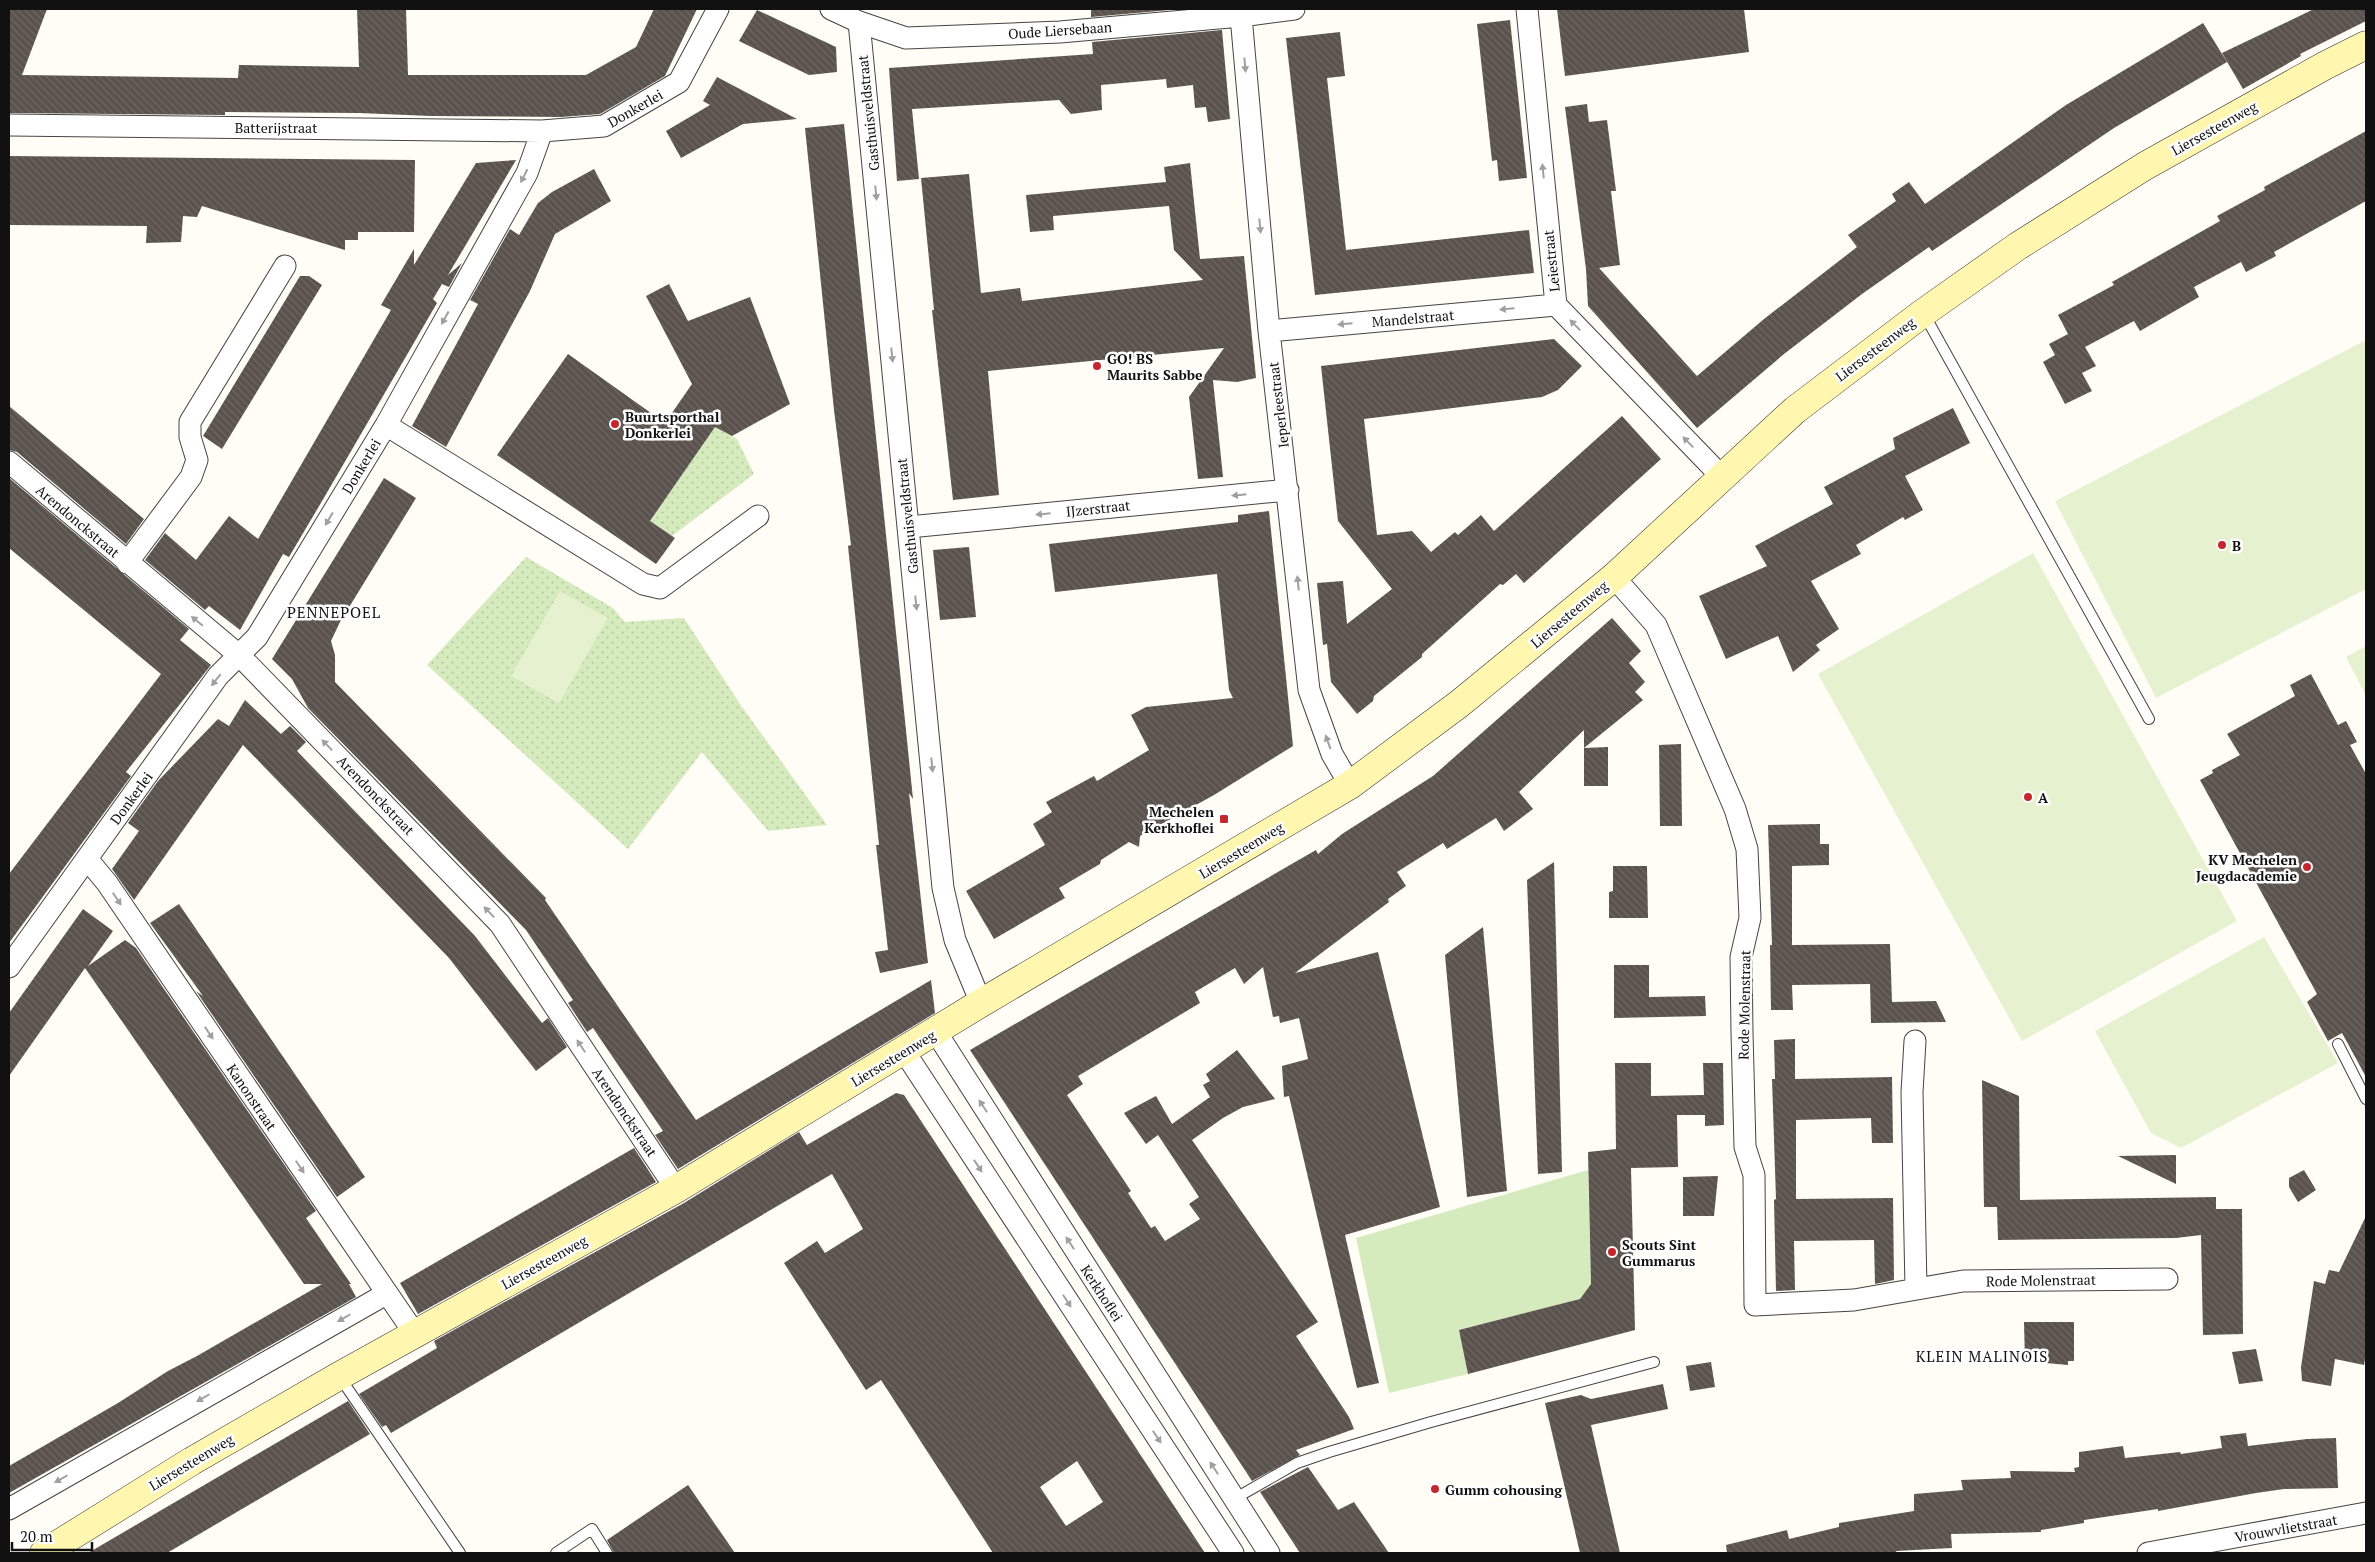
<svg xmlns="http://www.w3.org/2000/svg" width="2375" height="1562" font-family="'PT Serif',serif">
  <defs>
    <pattern id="park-dots" width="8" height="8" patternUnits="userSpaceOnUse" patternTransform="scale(1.25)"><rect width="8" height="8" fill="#d5ebbd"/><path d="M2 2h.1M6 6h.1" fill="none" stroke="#b6c8a1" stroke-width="1.8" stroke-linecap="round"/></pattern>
    <pattern id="building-back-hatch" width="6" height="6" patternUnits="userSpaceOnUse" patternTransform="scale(1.25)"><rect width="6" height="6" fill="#5a524d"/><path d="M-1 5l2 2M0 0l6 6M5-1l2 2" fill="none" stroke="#6d6662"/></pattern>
  </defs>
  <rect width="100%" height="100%" fill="#fffdf5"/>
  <path fill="url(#park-dots)" d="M 715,427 L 737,439 L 754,474 L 672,536 L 650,521 Z
    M 526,557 L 613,608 L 625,622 L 684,618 L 740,704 L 827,825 L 768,831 L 702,752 L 628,849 L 427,665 Z"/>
  <path fill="#d5ebbd" d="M 1588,1170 L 1591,1284 L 1580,1299 L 1460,1330 L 1468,1374 L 1389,1393 L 1356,1238 Z"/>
  <path fill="#e6f2cf" d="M 2366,340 L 2366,589 L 2156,698 L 2055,501 Z
    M 2033,553 L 2237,921 L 2022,1041 L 1818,674 Z
    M 560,591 L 608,618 L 559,703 L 511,676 Z
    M 2366,646 L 2366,696 L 2346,657 Z
    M 2264,937 L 2338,1063 L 2181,1148 L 2151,1133 L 2095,1031 Z"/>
  <path fill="url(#building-back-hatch)" fill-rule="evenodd" d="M 9,9 L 47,9 L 22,75 L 238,78 L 239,65 L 359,67 L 357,9 L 406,9 L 408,75 L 586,75 L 636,47 L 654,9 L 697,9 L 665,76 L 600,114 L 561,117 L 431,116 L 359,113 L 225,112 L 225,115 L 9,113 Z
    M 1091,9 L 1181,9 L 1091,17 Z
    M 1557,9 L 1744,9 L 1749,52 L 1565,76 Z
    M 2314,9 L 2366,9 L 2366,21 L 2300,54 L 2301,56 L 2243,89 L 2222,53 Z
    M 757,10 L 836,47 L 837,72 L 809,75 L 739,41 Z
    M 1510,20 L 1527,178 L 1499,181 L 1497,160 L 1492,161 L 1477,24 Z
    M 2203,23 L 2227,62 L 2114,128 L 1932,251 L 1929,247 L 1862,294 L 1784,354 L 1697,428 L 1588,306 L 1586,269 L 1565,107 L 1587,104 L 1589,122 L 1607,120 L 1616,191 L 1611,191 L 1620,265 L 1599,268 L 1697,376 L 1764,319 L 1857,247 L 1848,235 L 1896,201 L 1892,194 L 1909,182 L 1925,204 L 2066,105 Z
    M 1222,30 L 1230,119 L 1208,122 L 1206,107 L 1195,108 L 1193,85 L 1167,88 L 1166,79 L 1101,85 L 1102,110 L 1071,114 L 1059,100 L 912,109 L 919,179 L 897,181 L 889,68 L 1093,54 L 1092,42 Z
    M 1340,32 L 1345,76 L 1327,78 L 1346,250 L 1529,230 L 1534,273 L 1315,295 L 1286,38 Z
    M 717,77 L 797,119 L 743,124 L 681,158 L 666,131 L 710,105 L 703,101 Z
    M 844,124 L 913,799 L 909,793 L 928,963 L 880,973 L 875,952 L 888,950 L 876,845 L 879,845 L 848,546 L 851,545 L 834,410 L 805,128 Z
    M 2366,131 L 2366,201 L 2274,252 L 2276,256 L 2246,272 L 2241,262 L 2194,287 L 2199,297 L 2140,331 L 2134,321 L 2085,347 L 2096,366 L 2082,373 L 2092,391 L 2065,404 L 2043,362 L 2055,355 L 2049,344 L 2068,334 L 2058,315 L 2114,285 L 2112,282 L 2220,221 L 2217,216 L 2265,190 L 2264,187 Z
    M 9,156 L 415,160 L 414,232 L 358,232 L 358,240 L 345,240 L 345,250 L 202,206 L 197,217 L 183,216 L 181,242 L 146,243 L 147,226 L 9,225 Z
    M 516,160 L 448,275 L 462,263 L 449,287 L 442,284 L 433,299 L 437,303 L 325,496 L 289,557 L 283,554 L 240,630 L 209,606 L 205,610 L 145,560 L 165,533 L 196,560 L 229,516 L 258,539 L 391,310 L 381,305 L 414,249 L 414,265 L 476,163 Z
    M 1190,163 L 1200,259 L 1244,256 L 1256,378 L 1237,382 L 1213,380 L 1223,477 L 1198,479 L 1189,397 L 1224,348 L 988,371 L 999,495 L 953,500 L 932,310 L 934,310 L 921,178 L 969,174 L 981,293 L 1020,288 L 1022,301 L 1203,280 L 1174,250 L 1169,206 L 1053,216 L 1054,230 L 1030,232 L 1026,195 L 1166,182 L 1164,167 Z
    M 594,169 L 611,201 L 555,234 L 530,291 L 446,447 L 412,426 L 478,304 L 470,300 L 510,229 L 519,235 L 538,203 L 552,192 Z
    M 300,276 L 309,276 L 322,285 L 222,449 L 203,436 Z
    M 669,284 L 688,321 L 750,297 L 790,404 L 732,436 L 715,427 L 650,521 L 675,538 L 656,564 L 497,455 L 568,354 L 665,423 L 692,384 L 646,296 Z
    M 1554,339 L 1582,366 L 1558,390 L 1542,397 L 1364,419 L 1377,535 L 1412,531 L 1431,552 L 1455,532 L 1458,535 L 1481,515 L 1494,531 L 1622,416 L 1661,459 L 1524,583 L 1516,574 L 1503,585 L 1500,584 L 1422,654 L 1422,657 L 1374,696 L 1373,701 L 1357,714 L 1331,682 L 1327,644 L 1323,645 L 1317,583 L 1343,581 L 1347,624 L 1392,589 L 1338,521 L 1321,366 Z
    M 9,406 L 144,519 L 126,544 L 17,452 L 9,450 Z
    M 1953,408 L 1970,443 L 1905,476 L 1923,510 L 1905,520 L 1903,517 L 1856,545 L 1861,554 L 1811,581 L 1839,629 L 1816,645 L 1820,650 L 1793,672 L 1778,636 L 1726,659 L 1699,596 L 1767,566 L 1755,546 L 1833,504 L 1824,487 L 1895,449 L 1893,438 Z
    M 9,478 L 189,629 L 180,640 L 211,665 L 126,772 L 131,776 L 9,943 L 9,874 L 161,674 L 9,548 Z
    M 384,478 L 416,498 L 340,622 L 331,641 L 335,655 L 335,682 L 546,898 L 545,900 L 696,1120 L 931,980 L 935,1013 L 678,1169 L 655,1135 L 663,1131 L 593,1028 L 587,1032 L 568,1003 L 573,1000 L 526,930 L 308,708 L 292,679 L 272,659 Z
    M 1269,511 L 1293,746 L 1214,795 L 1140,836 L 1139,847 L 1129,842 L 1101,860 L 1100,864 L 1059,888 L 1065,898 L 994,939 L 966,891 L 1045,845 L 1033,824 L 1052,812 L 1046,802 L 1094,776 L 1097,781 L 1149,750 L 1131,715 L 1146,707 L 1233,698 L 1229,690 L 1217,574 L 1055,592 L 1049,544 L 1238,522 L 1238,515 Z
    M 969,547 L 976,617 L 940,620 L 933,550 Z
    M 1612,618 L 1641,651 L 1629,663 L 1645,682 L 1635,692 L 1643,700 L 1584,748 L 1608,747 L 1608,786 L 1584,786 L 1584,730 L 1519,792 L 1533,809 L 1504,831 L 1496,818 L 1447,849 L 1443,843 L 1397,872 L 1406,886 L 1388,899 L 1389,902 L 1295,973 L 1378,952 L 1440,1207 L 1345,1235 L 1379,1383 L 1357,1388 L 1289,1096 L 1284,1097 L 1282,1066 L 1308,1059 L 1299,1018 L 1280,1023 L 1279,1016 L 1273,1017 L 1263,967 L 1244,984 L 1235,968 L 1195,992 L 1200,1003 L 1078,1076 L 1083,1084 L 1067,1095 L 1131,1191 L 1128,1193 L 1151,1228 L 1155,1226 L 1165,1241 L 1200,1219 L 1189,1204 L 1199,1197 L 1158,1135 L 1146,1144 L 1124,1113 L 1156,1096 L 1172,1124 L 1210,1097 L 1203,1085 L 1210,1081 L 1206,1074 L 1237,1050 L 1275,1099 L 1243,1107 L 1223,1118 L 1192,1140 L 1318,1322 L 1296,1336 L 1349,1417 L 1354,1429 L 1296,1450 L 1300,1455 L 1252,1481 L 970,1050 L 1316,850 L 1318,854 L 1342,834 L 1433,776 Z
    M 2311,674 L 2338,725 L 2346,721 L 2357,742 L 2350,745 L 2366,774 L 2366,1077 L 2342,1033 L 2328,1041 L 2307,1002 L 2317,994 L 2200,780 L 2213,773 L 2212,770 L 2240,755 L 2227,734 L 2295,696 L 2290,685 Z
    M 245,700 L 281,734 L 290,726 L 306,742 L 297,751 L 475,936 L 542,1023 L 548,1018 L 567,1047 L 536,1071 L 449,958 L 243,745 L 134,900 L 112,869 L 139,831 L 128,823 L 158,781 L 218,719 L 229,726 Z
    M 1681,744 L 1682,826 L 1660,826 L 1659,745 Z
    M 1820,824 L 1820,844 L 1829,844 L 1829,865 L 1792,866 L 1792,945 L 1890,944 L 1892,1002 L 1936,1001 L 1946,1022 L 1871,1023 L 1870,984 L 1792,985 L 1793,1010 L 1771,1010 L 1770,945 L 1772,945 L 1768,825 Z
    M 1554,862 L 1562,1172 L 1538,1174 L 1527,880 Z
    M 1613,866 L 1647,866 L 1648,918 L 1609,918 L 1609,892 L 1613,891 Z
    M 179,904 L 365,1177 L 337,1197 L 196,991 L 203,996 L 150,923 Z
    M 83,909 L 113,931 L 88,966 L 125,940 L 136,948 L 316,1211 L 306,1218 L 351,1284 L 349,1284 L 356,1297 L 9,1493 L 9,1466 L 118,1403 L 168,1371 L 197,1356 L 322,1284 L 304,1284 L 85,968 L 9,1076 L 9,1013 Z
    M 1483,927 L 1507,1191 L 1467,1197 L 1445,955 Z
    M 1614,965 L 1649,965 L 1649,997 L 1705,996 L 1706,1016 L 1614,1018 Z
    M 1795,1039 L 1795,1079 L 1892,1077 L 1893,1143 L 1872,1143 L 1871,1118 L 1796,1120 L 1796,1199 L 1893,1198 L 1894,1280 L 1875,1284 L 1874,1240 L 1794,1241 L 1795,1290 L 1776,1291 L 1774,1200 L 1776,1199 L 1772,1079 L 1775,1079 L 1774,1040 Z
    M 1615,1063 L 1651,1063 L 1651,1096 L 1704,1095 L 1703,1063 L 1723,1063 L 1724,1125 L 1705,1126 L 1705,1115 L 1677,1115 L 1678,1167 L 1631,1168 L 1635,1330 L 1468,1374 L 1459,1330 L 1580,1299 L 1591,1284 L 1588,1152 L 1616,1149 Z
    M 1982,1080 L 2019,1096 L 2020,1200 L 2216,1197 L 2216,1209 L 2242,1209 L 2243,1334 L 2203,1335 L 2201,1235 L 2176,1238 L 1998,1240 L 1997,1207 L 1984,1207 Z
    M 896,1093 L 904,1095 L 1205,1553 L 993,1553 L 881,1380 L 866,1390 L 784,1263 L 817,1241 L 825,1253 L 863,1229 L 832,1174 L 391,1433 L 386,1425 L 382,1427 L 359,1394 L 437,1348 L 434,1341 L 684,1203 L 799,1132 L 807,1145 ZM 1077,1461 L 1103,1502 L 1066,1526 L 1040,1487 Z
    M 634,1148 L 656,1182 L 418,1314 L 400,1283 Z
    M 2176,1155 L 2176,1184 L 2118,1156 Z
    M 2304,1170 L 2316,1190 L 2298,1202 L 2289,1187 L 2289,1178 Z
    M 1718,1176 L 1714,1216 L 1683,1216 L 1683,1177 Z
    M 2366,1216 L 2366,1354 L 2364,1365 L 2335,1359 L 2331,1386 L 2302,1381 L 2301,1367 L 2314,1281 L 2325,1284 L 2329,1270 L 2339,1272 Z
    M 2024,1322 L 2074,1322 L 2074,1361 L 2068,1361 L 2068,1365 L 2025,1361 Z
    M 2256,1349 L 2263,1381 L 2239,1384 L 2232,1352 Z
    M 1711,1362 L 1715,1387 L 1690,1391 L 1686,1366 Z
    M 1663,1384 L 1668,1409 L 1591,1425 L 1620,1553 L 1580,1553 L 1545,1403 L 1581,1395 L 1591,1399 Z
    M 348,1401 L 370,1434 L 167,1553 L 88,1553 Z
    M 2246,1433 L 2248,1446 L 2307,1439 L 2336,1438 L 2338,1488 L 2284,1489 L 2256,1493 L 2158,1511 L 2158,1509 L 2084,1520 L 2084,1523 L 2041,1530 L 2041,1532 L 1951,1534 L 1952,1548 L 1896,1551 L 1897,1553 L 1727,1553 L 1726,1545 L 1787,1530 L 1789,1539 L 1839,1527 L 1839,1523 L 1914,1511 L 1914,1494 L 1963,1490 L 1961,1480 L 2011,1478 L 2010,1471 L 2075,1472 L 2074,1468 L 2079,1467 L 2079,1452 L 2123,1446 L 2125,1458 L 2180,1452 L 2181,1454 L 2222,1448 L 2220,1436 Z
    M 1308,1467 L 1338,1510 L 1354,1502 L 1389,1553 L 1300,1553 L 1260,1492 Z
    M 688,1485 L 735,1553 L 614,1553 L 607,1540 Z"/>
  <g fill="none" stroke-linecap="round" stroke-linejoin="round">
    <g stroke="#444" stroke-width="12">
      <path id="lane" d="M 1924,314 L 2149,719
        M 2338,1044 L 2366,1099
        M 339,1376 L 460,1553
        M 1234,1499 L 1297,1463 L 1329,1452 L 1431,1422 L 1654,1362
        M 556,1553 L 592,1529 L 607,1553"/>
    </g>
    <g stroke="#444" stroke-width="23">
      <path id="street" d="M 831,9 L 859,22 L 906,38 L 1060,32 L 1241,16 L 1294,9
        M 1527,9 L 1556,305 L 1722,477
        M 1241,16 L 1269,331 L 1309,690 L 1332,754 L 1350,785
        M 859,22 L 943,888 L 955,940 L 981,1003
        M 9,125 L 542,131 L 604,126 L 679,82 L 718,9
        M 1269,331 L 1556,305
        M 386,425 L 643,584 L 660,588 L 758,516
        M 9,462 L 240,656 L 500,924 L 676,1189
        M 909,527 L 1288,490
        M 127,563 L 191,477 L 197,460 L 190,437 L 190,422 L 285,266
        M 1614,577 L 1656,625 L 1735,809 L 1747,849 L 1750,918 L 1741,957 L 1742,1032 L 1745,1147 L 1754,1175 L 1755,1305 L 1854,1300 L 1963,1281 L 2167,1279
        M 88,860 L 107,883 L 415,1334
        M 9,967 L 218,676 L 257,637 L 386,425 L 527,173 L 542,131
        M 936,1032 L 1269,1553
        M 1915,1041 L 1912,1092 L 1916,1288
        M 904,1051 L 1233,1553
        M 9,1509 L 386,1294
        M 2148,1553 L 2366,1513"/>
    </g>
    <g stroke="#333" stroke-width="29">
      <path id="secondary" d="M 44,1553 L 192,1461 L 339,1376 L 676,1189 L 981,1003 L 1350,785 L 1459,704 L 1614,577 L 1795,410 L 1923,313 L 2018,246 L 2145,166 L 2326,65 L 2366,45"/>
    </g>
    <use href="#lane" stroke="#fff" stroke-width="10"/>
    <use href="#street" stroke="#fff" stroke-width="21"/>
    <use href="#secondary" stroke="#fff6b0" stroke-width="28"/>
  </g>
  <defs><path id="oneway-solid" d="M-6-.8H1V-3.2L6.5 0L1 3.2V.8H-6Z" transform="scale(1.25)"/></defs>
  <g fill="#a0a0a0">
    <use href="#oneway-solid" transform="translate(1245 65) rotate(85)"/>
    <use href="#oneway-solid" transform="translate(1543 171) rotate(-96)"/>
    <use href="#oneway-solid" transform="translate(524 176) rotate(117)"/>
    <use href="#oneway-solid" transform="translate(876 193) rotate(84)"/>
    <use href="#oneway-solid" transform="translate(1260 226) rotate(85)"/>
    <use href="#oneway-solid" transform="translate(1507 309) rotate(175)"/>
    <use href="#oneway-solid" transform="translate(445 318) rotate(119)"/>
    <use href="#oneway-solid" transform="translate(1345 324) rotate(175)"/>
    <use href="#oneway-solid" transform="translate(1575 325) rotate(-134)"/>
    <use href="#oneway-solid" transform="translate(892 355) rotate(84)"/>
    <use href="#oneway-solid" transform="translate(1688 442) rotate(-134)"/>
    <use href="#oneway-solid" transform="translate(1239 495) rotate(174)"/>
    <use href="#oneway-solid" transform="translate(1043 514) rotate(174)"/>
    <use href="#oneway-solid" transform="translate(329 519) rotate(121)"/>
    <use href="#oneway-solid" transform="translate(1298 583) rotate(-96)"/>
    <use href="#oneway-solid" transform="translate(916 603) rotate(84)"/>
    <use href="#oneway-solid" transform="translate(197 621) rotate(-141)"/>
    <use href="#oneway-solid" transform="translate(216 680) rotate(128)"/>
    <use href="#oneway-solid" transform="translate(1328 742) rotate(-110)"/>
    <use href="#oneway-solid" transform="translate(327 745) rotate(-134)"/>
    <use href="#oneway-solid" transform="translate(932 765) rotate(84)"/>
    <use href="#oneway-solid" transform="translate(117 899) rotate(56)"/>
    <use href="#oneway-solid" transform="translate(489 912) rotate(-134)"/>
    <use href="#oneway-solid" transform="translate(209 1033) rotate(56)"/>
    <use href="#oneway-solid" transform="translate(581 1046) rotate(-124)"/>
    <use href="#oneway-solid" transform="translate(983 1106) rotate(-123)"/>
    <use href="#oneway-solid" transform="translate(978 1166) rotate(57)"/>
    <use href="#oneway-solid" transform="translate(300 1167) rotate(56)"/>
    <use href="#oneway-solid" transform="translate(1070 1243) rotate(-123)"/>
    <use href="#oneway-solid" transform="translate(1067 1301) rotate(57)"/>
    <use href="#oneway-solid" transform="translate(344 1318) rotate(150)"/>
    <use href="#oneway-solid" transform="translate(203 1398) rotate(150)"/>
    <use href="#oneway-solid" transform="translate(1157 1437) rotate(57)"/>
    <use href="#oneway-solid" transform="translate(1214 1468) rotate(-123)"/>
    <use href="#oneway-solid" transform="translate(61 1479) rotate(150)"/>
  </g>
  <g fill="#c4262e" stroke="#fff" stroke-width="2">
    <circle cx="1097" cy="366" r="5"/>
    <circle cx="615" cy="424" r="5"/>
    <circle cx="2222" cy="545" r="5"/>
    <circle cx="2028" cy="797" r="5"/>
    <rect x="1219" y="814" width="10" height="10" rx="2.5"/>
    <circle cx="2307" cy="867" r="5"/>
    <circle cx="1612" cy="1252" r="5"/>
    <circle cx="1435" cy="1489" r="5"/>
  </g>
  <g text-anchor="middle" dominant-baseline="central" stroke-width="5" stroke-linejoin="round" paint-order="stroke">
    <g font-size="14" fill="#111" stroke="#fff">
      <text transform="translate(1060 30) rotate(-4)">Oude Liersebaan</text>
      <text transform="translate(635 108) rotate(-30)">Donkerlei</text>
      <text transform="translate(868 113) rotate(-96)">Gasthuisveldstraat</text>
      <text x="276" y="127">Batterijstraat</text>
      <text transform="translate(2214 128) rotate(-29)">Liersesteenweg</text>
      <text transform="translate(1551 261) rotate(-96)">Leiestraat</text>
      <text transform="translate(1413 318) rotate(-5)">Mandelstraat</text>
      <text transform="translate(1875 349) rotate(-37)">Liersesteenweg</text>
      <text transform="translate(1278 405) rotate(-97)">Ieperleestraat</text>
      <text transform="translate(361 466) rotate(-59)">Donkerlei</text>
      <text transform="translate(1098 508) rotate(-6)">IJzerstraat</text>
      <text transform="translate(907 516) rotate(-96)">Gasthuisveldstraat</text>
      <text transform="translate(78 521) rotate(40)">Arendonckstraat</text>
      <text transform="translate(1569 614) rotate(-40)">Liersesteenweg</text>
      <text transform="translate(376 795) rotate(46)">Arendonckstraat</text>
      <text transform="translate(131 798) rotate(-54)">Donkerlei</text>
      <text transform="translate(1241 850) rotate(-31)">Liersesteenweg</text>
      <text transform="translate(1744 1005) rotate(-89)">Rode Molenstraat</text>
      <text transform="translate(893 1058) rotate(-31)">Liersesteenweg</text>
      <text transform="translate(252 1097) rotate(56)">Kanonstraat</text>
      <text transform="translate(625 1112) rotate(56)">Arendonckstraat</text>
      <text transform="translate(544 1262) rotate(-29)">Liersesteenweg</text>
      <text transform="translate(2041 1280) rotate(-1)">Rode Molenstraat</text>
      <text transform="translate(1102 1293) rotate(57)">Kerkhoflei</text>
      <text transform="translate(191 1462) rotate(-31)">Liersesteenweg</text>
      <text transform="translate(2286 1528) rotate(-10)">Vrouwvlietstraat</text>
    </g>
    <g font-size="14" font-weight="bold" fill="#111" stroke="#fff" text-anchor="start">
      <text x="1107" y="358">GO! BS<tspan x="1107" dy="16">Maurits Sabbe</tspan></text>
      <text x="625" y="416">Buurtsporthal<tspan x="625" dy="16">Donkerlei</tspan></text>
      <text x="2232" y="545">B</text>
      <text x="2038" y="797">A</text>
      <text x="1214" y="811" text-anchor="end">Mechelen<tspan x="1214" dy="16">Kerkhoflei</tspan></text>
      <text x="2297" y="859" text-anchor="end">KV Mechelen<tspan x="2297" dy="16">Jeugdacademie</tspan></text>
      <text x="1622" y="1244">Scouts Sint<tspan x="1622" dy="16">Gummarus</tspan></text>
      <text x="1445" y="1489">Gumm cohousing</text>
    </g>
    <g font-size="15" letter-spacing="1" fill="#111" stroke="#fff">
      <text x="334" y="612">PENNEPOEL</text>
      <text x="1982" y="1356">KLEIN MALINOIS</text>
    </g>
  </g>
  <rect width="2375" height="1562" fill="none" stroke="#111111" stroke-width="20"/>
  <path d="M12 1542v8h80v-8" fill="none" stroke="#111111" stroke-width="2.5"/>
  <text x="20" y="1542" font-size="15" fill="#111111" stroke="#ffffff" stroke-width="4" paint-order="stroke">20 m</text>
</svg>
